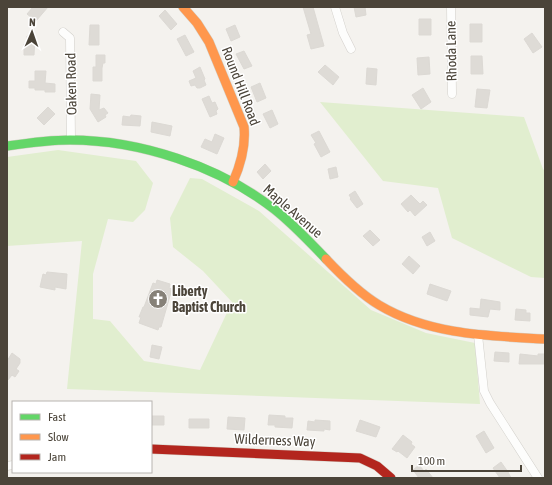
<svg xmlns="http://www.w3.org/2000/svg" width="552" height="485" font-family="'Asap Condensed',sans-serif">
  <rect width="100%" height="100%" fill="#f4f2ee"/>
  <path fill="#e1eecf" d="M 320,102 L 524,117 L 543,169 L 545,171 L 545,278 L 531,277 L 452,238 L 438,188 L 383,181 Z
    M 58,150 L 136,161 L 153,183 L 145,210 L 133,222 L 108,219 L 93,274 L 93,319 L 110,321 L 144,361 L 200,370 L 232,302 L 203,271 L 173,247 L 170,218 L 190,178 L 202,179 L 259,211 L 371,310 L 426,333 L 475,343 L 480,404 L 67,389 L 82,241 L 7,246 L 7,157 Z"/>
  <path fill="#dedbd6" stroke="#dcd9d4" d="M 33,7 L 48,7 L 36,21 L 27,14 Z
    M 303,7 L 313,7 L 324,46 L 311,49 L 307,35 L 311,34 Z
    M 354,7 L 365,7 L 366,15 L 356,17 Z
    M 165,10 L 177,24 L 171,30 L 159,16 Z
    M 419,19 L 431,19 L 431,35 L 419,35 Z
    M 470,24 L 482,24 L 482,42 L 470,42 Z
    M 90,25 L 99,25 L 99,45 L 89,45 Z
    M 235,25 L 240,37 L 231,41 L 226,29 Z
    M 532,33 L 542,47 L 533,53 L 524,39 Z
    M 185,35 L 194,52 L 186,56 L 177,39 Z
    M 27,36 L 35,36 L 34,55 L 24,55 L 24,44 L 27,45 Z
    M 244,51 L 252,66 L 244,69 L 236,54 Z
    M 96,55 L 105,55 L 105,63 L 103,63 L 102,68 L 102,81 L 93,81 L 93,67 L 96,67 Z
    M 471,56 L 482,56 L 483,74 L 471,74 Z
    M 429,57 L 430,74 L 418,75 L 417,58 Z
    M 325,65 L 339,77 L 333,85 L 318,72 Z
    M 200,67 L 205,79 L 204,80 L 206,85 L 200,88 L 197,88 L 195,85 L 191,86 L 189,81 L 196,78 L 193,71 Z
    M 367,68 L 377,69 L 376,85 L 366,84 Z
    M 35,71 L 46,71 L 45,83 L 55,84 L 55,92 L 45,92 L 45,90 L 35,90 L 35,88 L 29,88 L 29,81 L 35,81 Z
    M 260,83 L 266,98 L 257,102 L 251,87 Z
    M 423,88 L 431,102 L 421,109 L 412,95 Z
    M 477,89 L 490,90 L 487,108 L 475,107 Z
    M 91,94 L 100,95 L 99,110 L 104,108 L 108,113 L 105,115 L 106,117 L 98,122 L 90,109 Z
    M 209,96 L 212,103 L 215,102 L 218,109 L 216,111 L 217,114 L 210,117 L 202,99 Z
    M 48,107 L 55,114 L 44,125 L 37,118 Z
    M 272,110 L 278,124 L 270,128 L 263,114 Z
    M 131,115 L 141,116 L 140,126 L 122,125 L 123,116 L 130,117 Z
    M 152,122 L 172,126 L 170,136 L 151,132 Z
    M 319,131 L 330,152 L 321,157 L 314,144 L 316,143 L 311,135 Z
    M 215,134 L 224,138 L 217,154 L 201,147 L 205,139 L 212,142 Z
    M 265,164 L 271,171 L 263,179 L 257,172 Z
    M 336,167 L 338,177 L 330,179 L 328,169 Z
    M 355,191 L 363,204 L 357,208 L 350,199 L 351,198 L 349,195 Z
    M 411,195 L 420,204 L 423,201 L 427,205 L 415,216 L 410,210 L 408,212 L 401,204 Z
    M 370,230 L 380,240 L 373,246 L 363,236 Z
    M 430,232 L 435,241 L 427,246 L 422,237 Z
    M 409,256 L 420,266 L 413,274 L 402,264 Z
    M 47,272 L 67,274 L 66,289 L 55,287 L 55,290 L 40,287 L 43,274 L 46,275 Z
    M 157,280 L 170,284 L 169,288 L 172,289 L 161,327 L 159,327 L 158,330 L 139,323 L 141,317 L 139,317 L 143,307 L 144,307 L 153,283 L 156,284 Z
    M 430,284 L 451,291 L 447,301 L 427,294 Z
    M 481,299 L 500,302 L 500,310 L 490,309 L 488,317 L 470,315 L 470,308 L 480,309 Z
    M 516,309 L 526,310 L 526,313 L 530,313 L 530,321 L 515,320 Z
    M 152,345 L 162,347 L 159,359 L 150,357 Z
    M 495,352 L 509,353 L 509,362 L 494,361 Z
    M 12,353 L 20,359 L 20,363 L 16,369 L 19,371 L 15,377 L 12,375 L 7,381 L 7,361 Z
    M 520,354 L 538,356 L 538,354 L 545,354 L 545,364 L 519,364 Z
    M 269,415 L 285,416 L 285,418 L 293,418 L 292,428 L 275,427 L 275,425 L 268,425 Z
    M 151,416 L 164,416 L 164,425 L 151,425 Z
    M 228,417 L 245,418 L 244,430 L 227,429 Z
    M 189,419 L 209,419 L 209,428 L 189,428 Z
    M 315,420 L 330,421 L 330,430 L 324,429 L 324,431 L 307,430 L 308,421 L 315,422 Z
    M 360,420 L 380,427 L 376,437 L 356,431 Z
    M 484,431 L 494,448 L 486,453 L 476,436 Z
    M 403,435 L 412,442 L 411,444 L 415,447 L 407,458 L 398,451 L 397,452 L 392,449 Z
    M 501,462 L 508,472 L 511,478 L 500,478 L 493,468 Z
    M 419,465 L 424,471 L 426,469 L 433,478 L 419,478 L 413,470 Z"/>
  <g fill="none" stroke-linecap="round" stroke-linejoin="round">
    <g stroke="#d2d0cb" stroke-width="9">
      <path id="street" d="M 335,7 L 343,33 L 351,49
        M 451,7 L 452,94
        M 63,32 L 70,38 L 71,140
        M 478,335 L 484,391 L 490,403 L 538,478
        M 7,466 L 13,465"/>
    </g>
    <g stroke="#d3cfc5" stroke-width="10">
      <path id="fast" d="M 7,146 C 28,143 49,140 70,140 C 139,140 219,166 274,209 C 293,224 309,241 326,259"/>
    </g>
    <g stroke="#d3cfc5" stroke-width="10">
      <path id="slow" d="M 183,7 L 197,23 L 209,42 L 244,127 C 246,147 241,164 233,182
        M 326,259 C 342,276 359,293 379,305 C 429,335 489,336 545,339"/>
    </g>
    <g stroke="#d3cfc5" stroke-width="10">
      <path id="jam" d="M 151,449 L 360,458 L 377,466 L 391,478"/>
    </g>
    <use href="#street" stroke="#fdfdfc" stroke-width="8"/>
    <use href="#fast" stroke="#63d668" stroke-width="9"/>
    <use href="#slow" stroke="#ff974d" stroke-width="9"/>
    <use href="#jam" stroke="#b3261e" stroke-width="9"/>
  </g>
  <defs>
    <g id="church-disc" transform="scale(1)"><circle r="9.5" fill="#868178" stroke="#fff"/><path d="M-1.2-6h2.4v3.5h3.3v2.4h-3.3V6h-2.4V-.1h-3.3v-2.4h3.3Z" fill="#fff"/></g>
  </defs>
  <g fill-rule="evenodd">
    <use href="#church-disc" x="158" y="299"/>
  </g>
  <g text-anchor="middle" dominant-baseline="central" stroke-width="3" stroke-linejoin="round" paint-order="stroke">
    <g font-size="14" fill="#4b4439" stroke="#fff">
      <text transform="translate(451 51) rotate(-91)">Rhoda Lane</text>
      <text transform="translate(71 84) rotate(-91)">Oaken Road</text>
      <text transform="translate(241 86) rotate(69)">Round Hill Road</text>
      <text transform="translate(293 211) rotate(41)">Maple Avenue</text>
      <text transform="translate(275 440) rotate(2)">Wilderness Way</text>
    </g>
    <g font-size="14" font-weight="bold" fill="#4b4439" stroke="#fff" text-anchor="start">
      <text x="172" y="291">Liberty<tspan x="172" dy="16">Baptist Church</tspan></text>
    </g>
  </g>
  <rect width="552" height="485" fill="none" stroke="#4b4439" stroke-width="16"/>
  <rect x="12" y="401" width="140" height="72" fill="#ffffff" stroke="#b7b4b0"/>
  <rect x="20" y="414" width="20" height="6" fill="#63d668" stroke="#b7b4b0"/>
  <text x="48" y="421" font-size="12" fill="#4b4439">Fast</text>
  <rect x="20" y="434" width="20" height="6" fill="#ff974d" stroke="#b7b4b0"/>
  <text x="48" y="441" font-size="12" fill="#4b4439">Slow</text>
  <rect x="20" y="454" width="20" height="6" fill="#b3261e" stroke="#b7b4b0"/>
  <text x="48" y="461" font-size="12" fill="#4b4439">Jam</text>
  <g transform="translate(32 32) rotate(2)" stroke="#ffffff" stroke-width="3" paint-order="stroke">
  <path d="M0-3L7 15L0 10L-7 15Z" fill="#4b4439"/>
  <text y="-6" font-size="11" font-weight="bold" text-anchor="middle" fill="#4b4439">N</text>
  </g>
  <path d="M412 465v6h109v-6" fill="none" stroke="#4b4439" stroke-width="2"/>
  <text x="418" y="465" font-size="12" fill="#4b4439" stroke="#ffffff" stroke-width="3" paint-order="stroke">100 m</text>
</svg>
